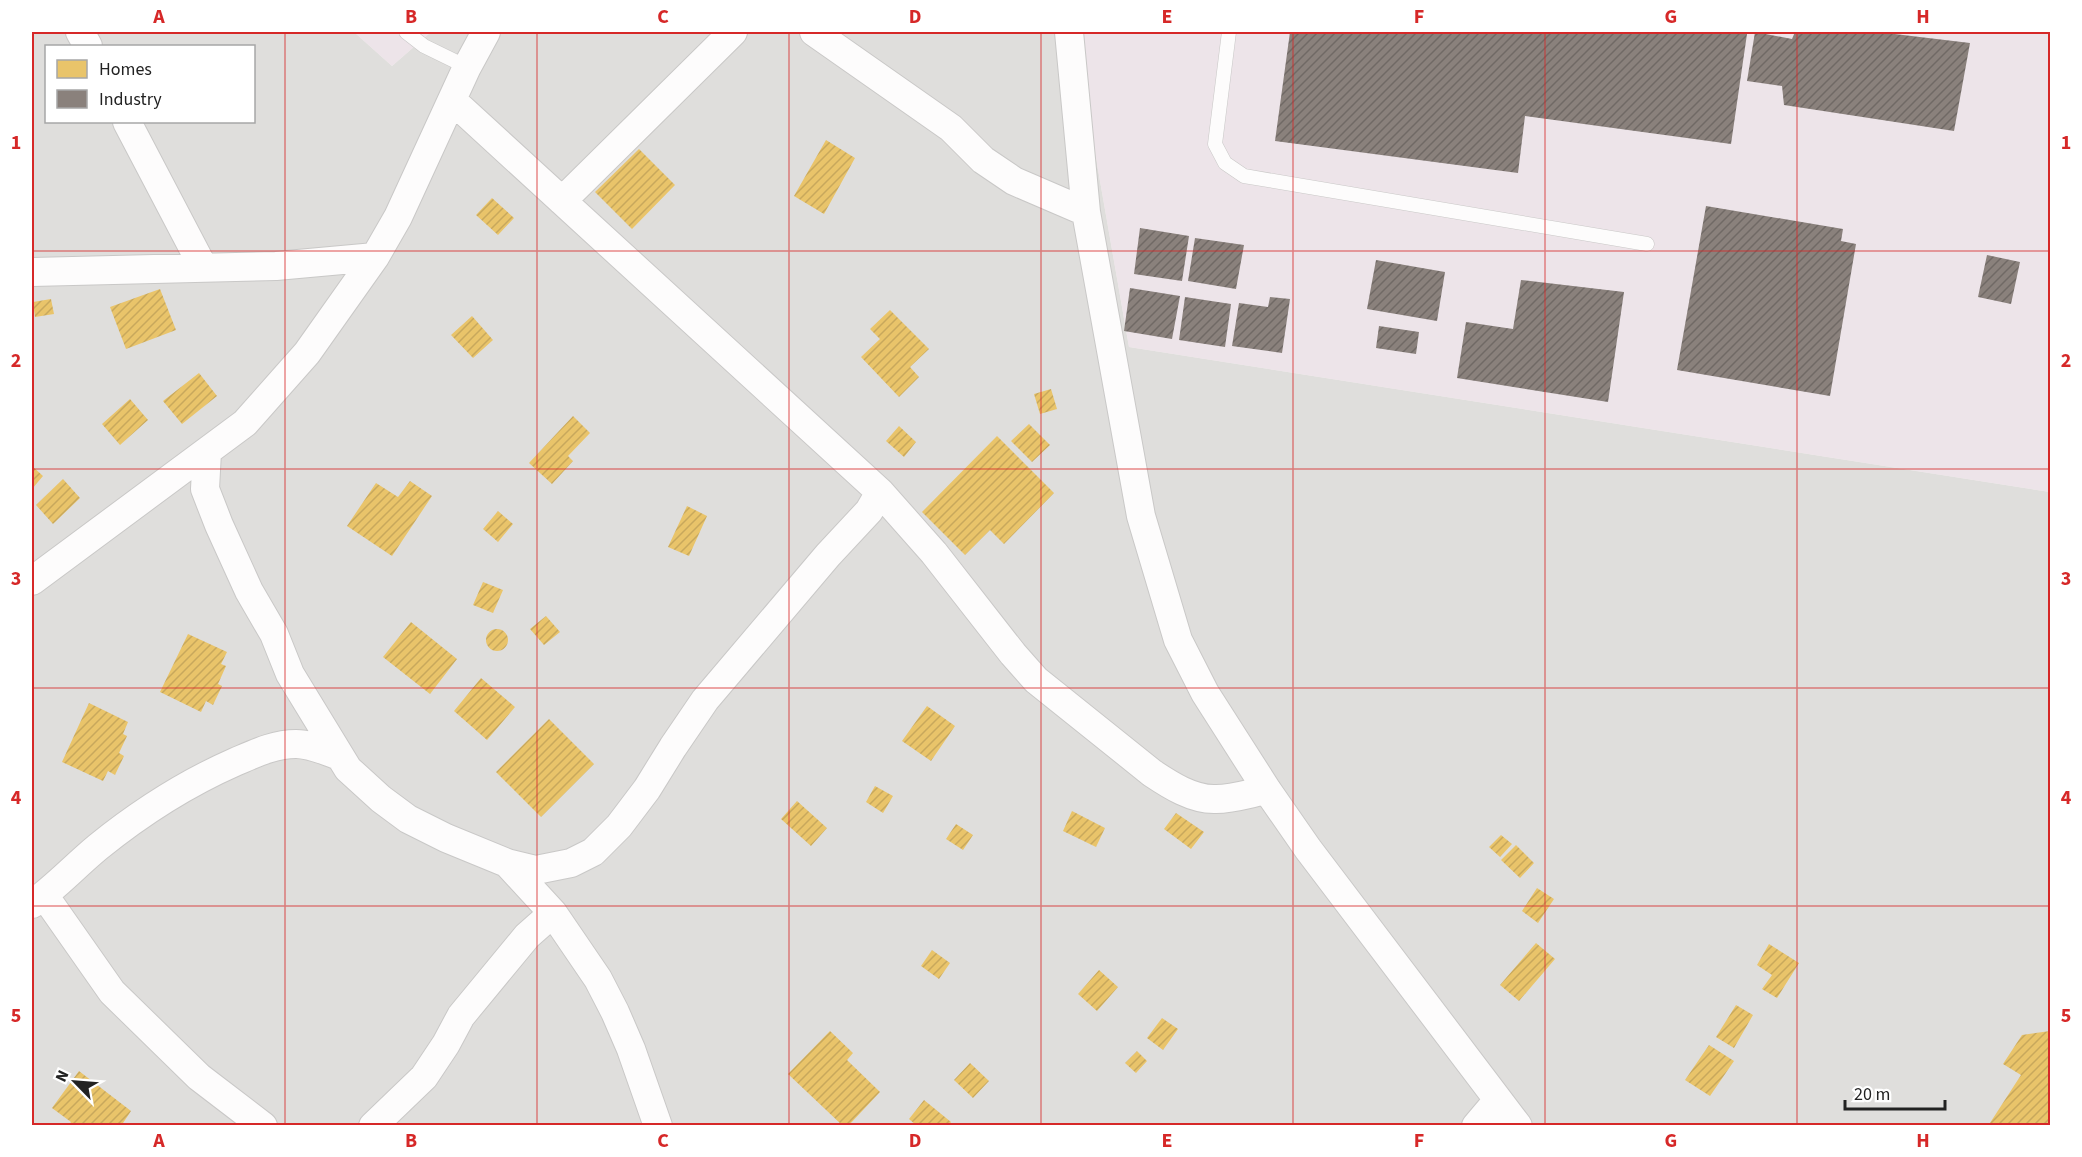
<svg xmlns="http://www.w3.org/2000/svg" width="2082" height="1157" font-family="'Source Sans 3',sans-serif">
  <defs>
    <pattern id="homes-hatch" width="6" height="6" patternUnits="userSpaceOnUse" patternTransform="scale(1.5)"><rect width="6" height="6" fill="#e9c46a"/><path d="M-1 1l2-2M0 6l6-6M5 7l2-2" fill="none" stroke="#c8a85c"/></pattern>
    <pattern id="industry-hatch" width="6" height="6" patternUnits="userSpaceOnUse" patternTransform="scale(1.5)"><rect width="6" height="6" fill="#8a817c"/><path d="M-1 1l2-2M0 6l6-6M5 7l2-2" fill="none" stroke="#706965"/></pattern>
  </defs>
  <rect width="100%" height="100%" fill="#f0eeeb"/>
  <path fill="#dfdedc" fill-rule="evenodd" d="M 32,32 L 354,32 L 392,66 L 431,32 L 1074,32 L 1129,347 L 2050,492 L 2050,1125 L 32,1125 ZM 46,46 L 254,46 L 254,122 L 46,122 Z"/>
  <path fill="#ede4e9" d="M 354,32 L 431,32 L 392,66 Z
    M 1074,32 L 2050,32 L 2050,492 L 1129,347 Z"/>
  <path fill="url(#homes-hatch)" d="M 826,140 L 855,158 L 824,214 L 794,196 Z
    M 639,149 L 675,185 L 632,229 L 595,192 Z
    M 492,198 L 514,218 L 498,235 L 476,215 Z
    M 160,289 L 176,330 L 126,349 L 110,307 Z
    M 51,299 L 54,314 L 35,317 L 33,302 Z
    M 890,310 L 929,349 L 910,367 L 919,377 L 899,397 L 861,357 L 880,339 L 870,329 Z
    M 472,316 L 493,340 L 473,358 L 451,335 Z
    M 199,373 L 217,396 L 182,424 L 163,401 Z
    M 1051,389 L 1057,409 L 1040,414 L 1034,394 Z
    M 130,399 L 148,420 L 120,445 L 102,424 Z
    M 573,416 L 590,433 L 568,456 L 573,461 L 552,484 L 529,463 Z
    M 1029,424 L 1050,445 L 1032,462 L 1011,441 Z
    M 899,426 L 916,442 L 904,457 L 886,441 Z
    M 997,436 L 1054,493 L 1004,544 L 990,530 L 965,555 L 922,512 Z
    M 32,466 L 43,476 L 32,489 Z
    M 63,479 L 80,498 L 53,524 L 36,505 Z
    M 410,481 L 432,496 L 392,556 L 347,526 L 376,483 L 398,497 Z
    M 687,506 L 707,516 L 689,556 L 668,547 Z
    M 498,511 L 513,524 L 498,542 L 483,529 Z
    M 483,582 L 503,590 L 493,613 L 473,605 Z
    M 546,616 L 560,632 L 544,645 L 530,629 Z
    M 411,622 L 457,659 L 430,694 L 383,657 Z
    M486 640a11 11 0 1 1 22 0a11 11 0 1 1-22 0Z
    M 188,634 L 227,652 L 221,664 L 226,666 L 218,684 L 222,686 L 213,705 L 206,701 L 201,712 L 160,692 Z
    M 481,678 L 515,707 L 487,740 L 454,711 Z
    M 89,703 L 128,722 L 123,734 L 127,736 L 119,753 L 124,756 L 115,775 L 108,771 L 103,781 L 62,762 Z
    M 927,706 L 955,726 L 931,761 L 902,741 Z
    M 549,719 L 594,764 L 541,817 L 496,772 Z
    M 875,786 L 893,796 L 883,813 L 866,802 Z
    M 797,801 L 827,828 L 811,846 L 781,819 Z
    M 1072,811 L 1105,828 L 1096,847 L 1063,831 Z
    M 1176,813 L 1204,832 L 1191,849 L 1164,829 Z
    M 956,824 L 973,835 L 963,850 L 946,839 Z
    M 1501,835 L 1512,844 L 1500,857 L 1489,847 Z
    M 1516,845 L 1534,863 L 1520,878 L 1501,860 Z
    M 1537,888 L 1554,899 L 1538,923 L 1522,911 Z
    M 1536,943 L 1555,959 L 1519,1001 L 1500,985 Z
    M 1769,944 L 1799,963 L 1777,998 L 1762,989 L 1772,975 L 1757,965 Z
    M 932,950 L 950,963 L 939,979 L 921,966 Z
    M 1099,970 L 1118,987 L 1097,1011 L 1078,994 Z
    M 1736,1005 L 1753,1015 L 1734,1048 L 1716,1037 Z
    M 1162,1018 L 1178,1029 L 1163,1050 L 1147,1038 Z
    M 830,1031 L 853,1053 L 847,1060 L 880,1092 L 848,1126 L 843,1126 L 788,1074 Z
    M 2050,1031 L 2050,1126 L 1988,1126 L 2021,1075 L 2003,1064 L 2022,1035 Z
    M 1709,1045 L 1734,1061 L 1710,1096 L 1685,1080 Z
    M 1137,1051 L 1147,1061 L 1136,1073 L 1125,1063 Z
    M 970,1063 L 989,1081 L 973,1098 L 954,1080 Z
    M 79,1071 L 131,1111 L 121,1126 L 68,1126 L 71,1122 L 52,1108 Z
    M 924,1100 L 951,1122 L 948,1126 L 917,1126 L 909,1119 Z"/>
  <path fill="url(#industry-hatch)" d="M 1290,32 L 1729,32 L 1747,34 L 1731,144 L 1525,116 L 1518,173 L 1275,141 Z
    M 1755,32 L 1792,39 L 1795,32 L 1878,32 L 1970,43 L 1954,131 L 1784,105 L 1782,86 L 1747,81 Z
    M 1706,206 L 1843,229 L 1841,241 L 1856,244 L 1830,396 L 1677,370 Z
    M 1140,228 L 1189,236 L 1182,281 L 1134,274 Z
    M 1195,238 L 1244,245 L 1236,289 L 1188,281 Z
    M 1987,255 L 2020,262 L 2011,304 L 1978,297 Z
    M 1376,260 L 1445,272 L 1437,321 L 1367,309 Z
    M 1521,280 L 1624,292 L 1608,402 L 1457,378 L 1466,322 L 1513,329 Z
    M 1130,288 L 1180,296 L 1172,339 L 1124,331 Z
    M 1185,297 L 1231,304 L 1225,347 L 1179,340 Z
    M 1270,297 L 1290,299 L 1282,353 L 1232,346 L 1239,303 L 1268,307 Z
    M 1379,326 L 1419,332 L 1416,354 L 1376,348 Z"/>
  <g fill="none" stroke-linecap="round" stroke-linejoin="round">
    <g stroke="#c9c8c7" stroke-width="15">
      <path id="lane" d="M 406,32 L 424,46 L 467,67
        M 1229,32 L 1215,144 L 1225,163 L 1244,176 L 1647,244"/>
    </g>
    <g stroke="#c9c8c7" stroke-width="30">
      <path id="street" d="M 80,32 L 88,46
        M 814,32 L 951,128 L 983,160 L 1014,181 L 1086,212
        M 1069,32 L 1086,212 L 1141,516 L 1178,640 L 1205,693 L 1267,790 L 1308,849 L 1518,1126
        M 453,101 L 880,492
        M 127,122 L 203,267
        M 562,201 L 733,32
        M 32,272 L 276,266 L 375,257
        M 207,452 L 205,489 L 219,525 L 249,591 L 274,634 L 290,674 L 348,769 L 381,799 L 408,819 L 446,838 L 507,863 L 553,913 L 598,979 L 615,1012 L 631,1049 L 658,1126
        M 32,581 L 245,423 L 307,353 L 375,257 L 398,217 L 467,67 L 486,32
        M 507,863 L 536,870 L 571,863 L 593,852 L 619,826 L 647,789 L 673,747 L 705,700 L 828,555 L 869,511 L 880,492 L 934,553 L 1013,654 L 1036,680 L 1152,773 C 1170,785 1193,800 1216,799 C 1233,799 1251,793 1267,790
        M 44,895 L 112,992 L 199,1077 L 263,1126
        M 32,904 C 56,887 75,866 98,847 C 140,813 185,784 235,762 C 254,754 274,744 296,744 C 311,744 325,751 340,756
        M 373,1126 L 424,1077 L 446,1044 L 461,1016 L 527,936 L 553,913
        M 1476,1126 L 1498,1100"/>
    </g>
    <use href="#lane" stroke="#fdfcfc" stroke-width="14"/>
    <use href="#street" stroke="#fdfcfc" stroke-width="28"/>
  </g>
  <path fill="none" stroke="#d62828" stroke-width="1.5" stroke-opacity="0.55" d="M 285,32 L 285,1126M 537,32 L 537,1126M 789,32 L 789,1126M 1041,32 L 1041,1126M 1293,32 L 1293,1126M 1545,32 L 1545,1126M 1797,32 L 1797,1126M 32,251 L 2050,251M 32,469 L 2050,469M 32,688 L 2050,688M 32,906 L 2050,906"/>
  <rect width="2082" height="1157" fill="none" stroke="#ffffff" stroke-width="66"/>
  <rect x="45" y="45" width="210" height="78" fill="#ffffff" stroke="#a7a7a7" stroke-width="1.5"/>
  <rect x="57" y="60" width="30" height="18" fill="#e9c46a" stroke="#a7a7a7" stroke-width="1.5"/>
  <text x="99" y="75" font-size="18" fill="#222222">Homes</text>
  <rect x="57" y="90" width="30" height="18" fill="#8a817c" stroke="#a7a7a7" stroke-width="1.5"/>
  <text x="99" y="105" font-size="18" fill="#222222">Industry</text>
  <g transform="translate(75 1082) rotate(295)" stroke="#ffffff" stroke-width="4.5" paint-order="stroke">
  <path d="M0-4.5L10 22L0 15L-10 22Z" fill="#222222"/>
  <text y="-9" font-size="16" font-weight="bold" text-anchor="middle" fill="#222222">N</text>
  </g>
  <path d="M1845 1100v9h100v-9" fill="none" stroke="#222222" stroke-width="3"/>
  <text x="1854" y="1100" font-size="18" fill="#222222" stroke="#ffffff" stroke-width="4.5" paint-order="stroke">20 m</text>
  <rect x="33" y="33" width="2016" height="1091" fill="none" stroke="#d62828" stroke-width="2"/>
  <g font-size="20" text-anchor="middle" font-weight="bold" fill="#d62828">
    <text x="159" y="23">A</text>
    <text x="411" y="23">B</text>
    <text x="663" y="23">C</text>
    <text x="915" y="23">D</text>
    <text x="1167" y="23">E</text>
    <text x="1419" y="23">F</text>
    <text x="1671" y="23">G</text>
    <text x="1923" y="23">H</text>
    <text x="16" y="149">1</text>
    <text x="2066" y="149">1</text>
    <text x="16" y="367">2</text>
    <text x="2066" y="367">2</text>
    <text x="16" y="585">3</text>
    <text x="2066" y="585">3</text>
    <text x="16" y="804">4</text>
    <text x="2066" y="804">4</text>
    <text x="16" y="1022">5</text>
    <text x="2066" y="1022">5</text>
    <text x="159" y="1147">A</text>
    <text x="411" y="1147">B</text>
    <text x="663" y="1147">C</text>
    <text x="915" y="1147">D</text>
    <text x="1167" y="1147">E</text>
    <text x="1419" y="1147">F</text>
    <text x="1671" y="1147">G</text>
    <text x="1923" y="1147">H</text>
  </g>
</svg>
